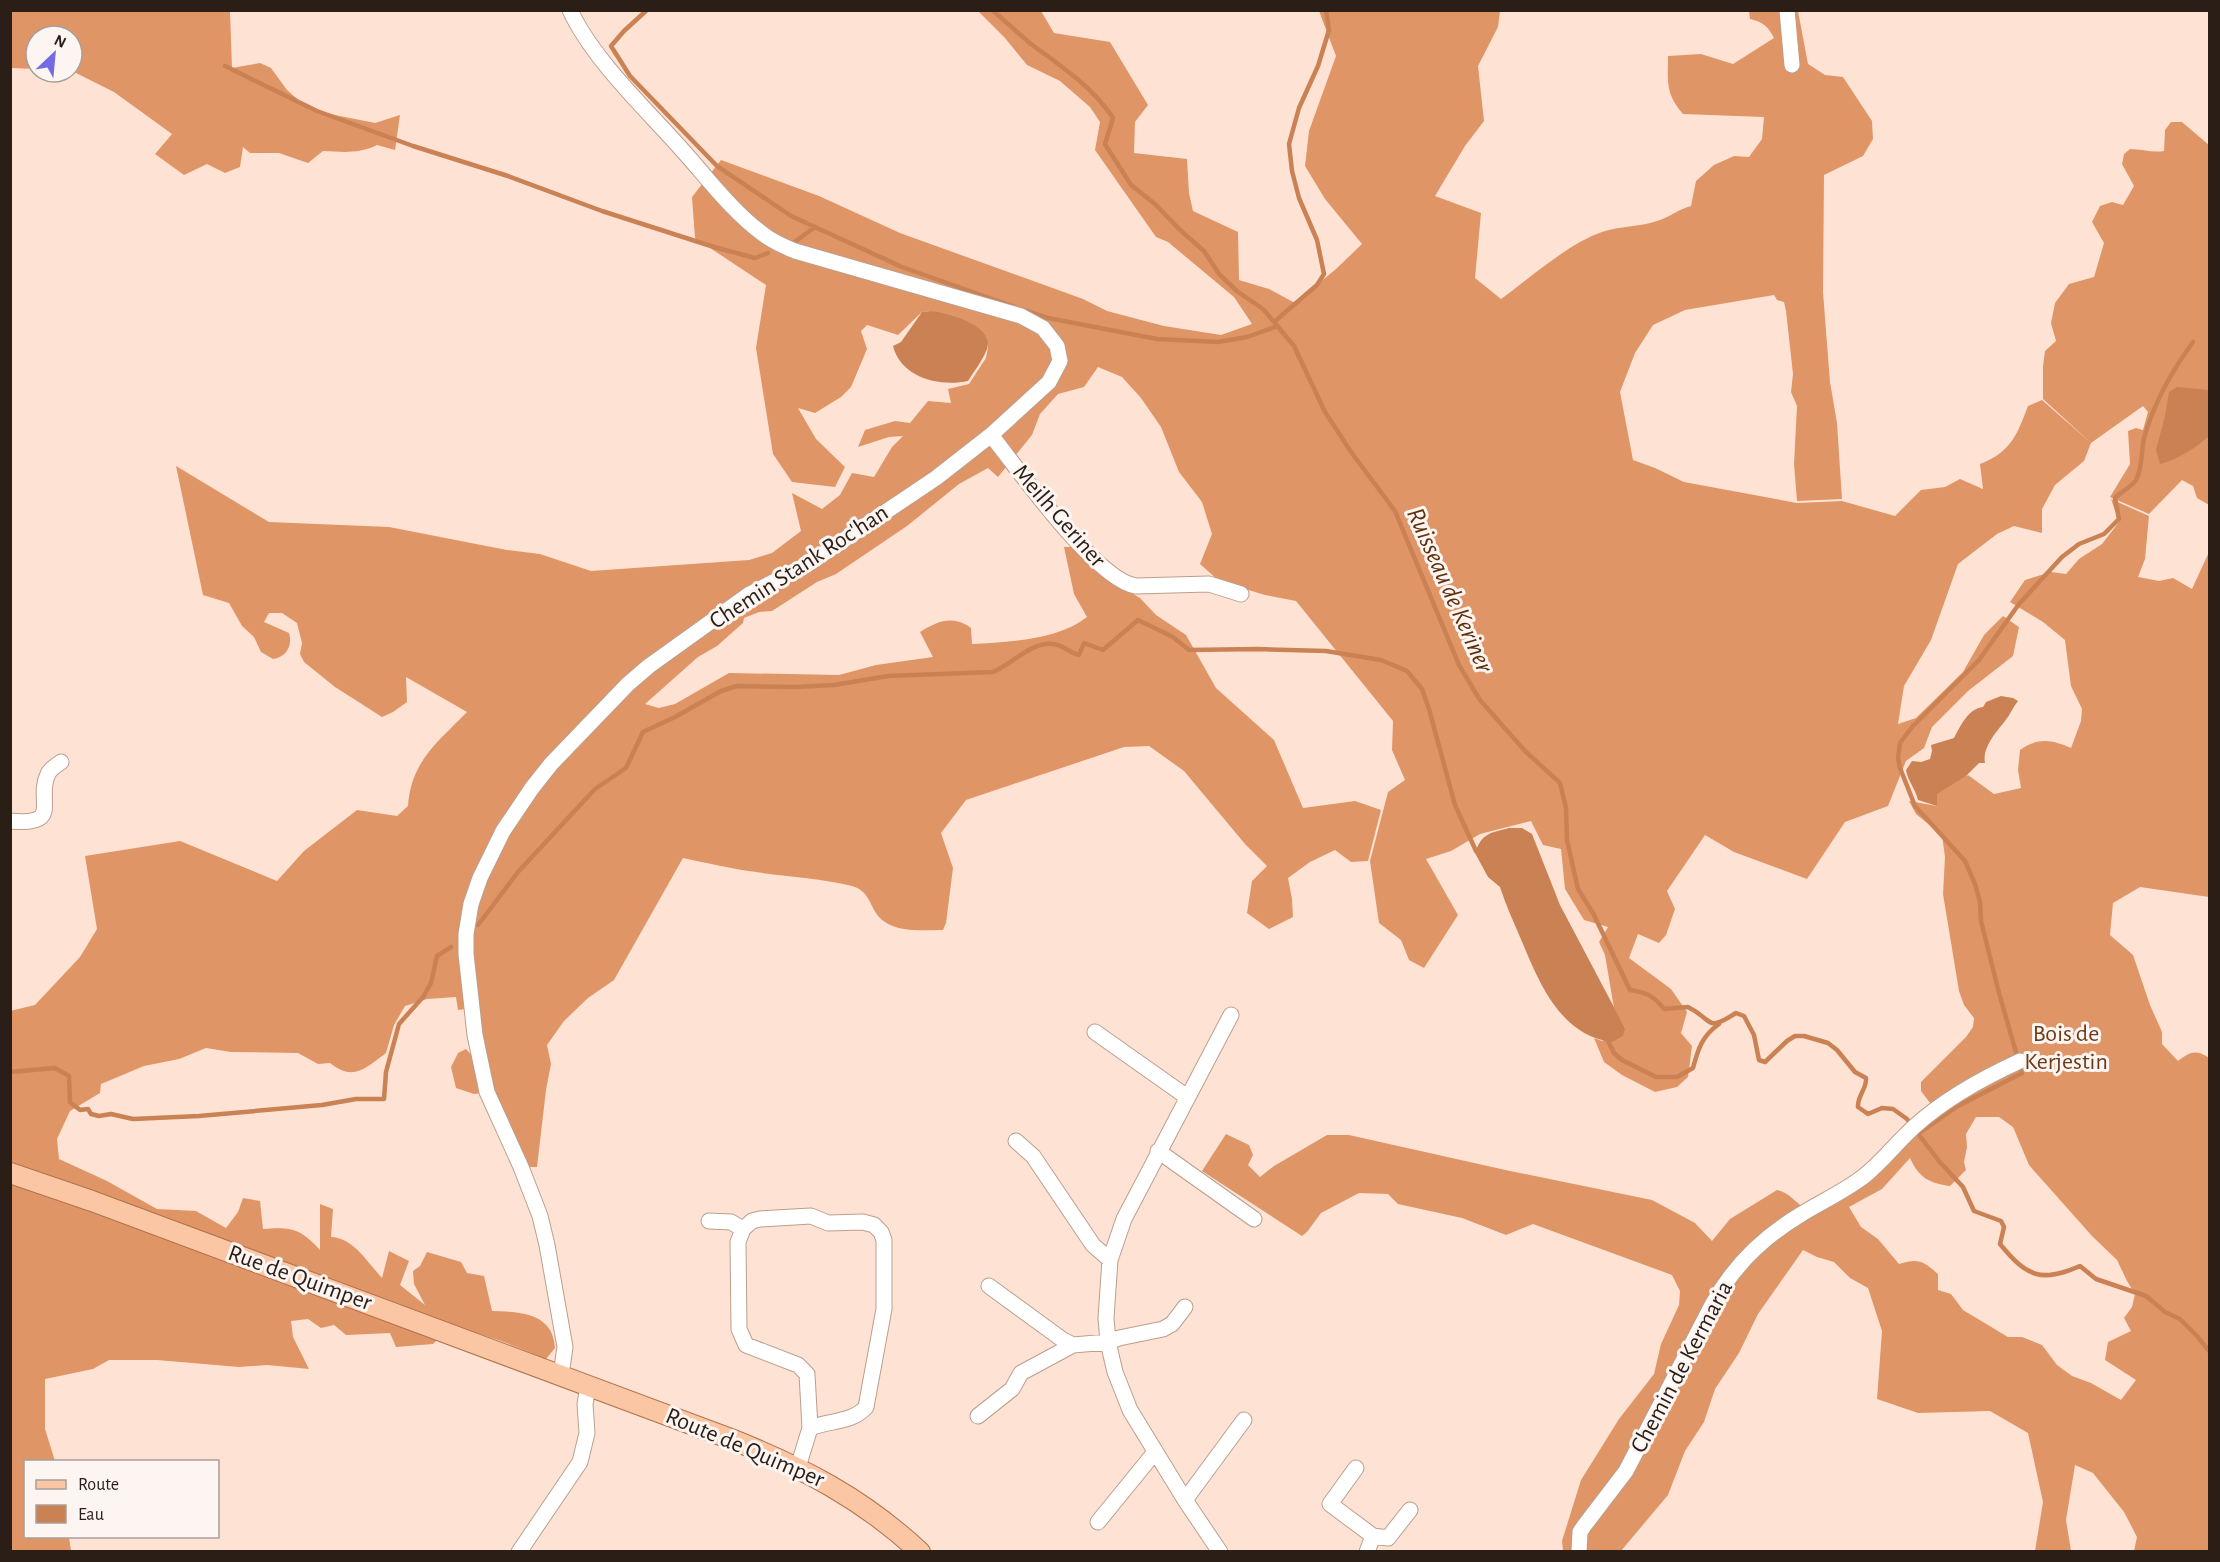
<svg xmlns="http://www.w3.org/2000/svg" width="2220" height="1562" font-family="'Alegreya Sans',sans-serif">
  <rect width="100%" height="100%" fill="#fee3d4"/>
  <path fill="#e09567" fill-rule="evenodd" d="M 11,10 L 230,11 L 232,68 L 260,63 L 271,68 L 287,90 L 310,110 L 375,123 L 400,115 L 395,150 L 377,145 C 359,154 343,152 323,151 L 308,163 L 279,153 L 250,153 L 243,147 L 240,167 L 225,173 L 207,164 L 184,175 L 155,154 L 172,134 L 114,92 L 72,71 L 72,36 L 36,36 L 36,69 L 11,68 Z
    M 978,11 L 1041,11 L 1054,33 L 1110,42 L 1148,105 L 1135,122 L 1134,153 L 1187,159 L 1189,193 L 1193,211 L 1238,232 L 1239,280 L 1269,289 L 1295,303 L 1336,269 L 1362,244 L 1325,199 L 1305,166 L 1309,131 L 1336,56 L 1319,11 L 1500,11 L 1498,27 L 1478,66 L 1484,121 L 1465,146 L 1435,196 L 1481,213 L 1475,278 L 1501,299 C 1530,278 1569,243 1602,232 C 1620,226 1639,227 1657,221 C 1669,218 1678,209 1691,206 L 1696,181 L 1714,165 L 1734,156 L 1749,157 L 1762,139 L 1764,117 L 1683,114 C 1665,93 1668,82 1668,56 L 1701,54 L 1733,64 L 1774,38 C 1768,26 1763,22 1750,19 L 1749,11 L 1798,11 L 1808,64 L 1825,75 L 1843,77 L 1872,121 L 1873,139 L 1863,156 L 1824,175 L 1823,292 L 1830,382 L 1837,423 L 1842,499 L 1797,501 L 1794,464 L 1797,406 L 1791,392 L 1793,374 L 1786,311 L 1784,302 L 1777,300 L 1774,295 L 1685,310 L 1653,325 L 1635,353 L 1620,392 L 1633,460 L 1655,468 L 1684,482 L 1797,503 L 1842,501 L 1895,516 L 1921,490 L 1945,487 L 1960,479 L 1983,489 L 1980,464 C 2011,452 2017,435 2028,406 L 2042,400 L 2091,443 L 2043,399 L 2043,366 L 2045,351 L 2056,341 L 2051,323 L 2055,303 L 2069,284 L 2094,277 L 2104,243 L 2092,222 L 2100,206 L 2112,202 L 2123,205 L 2134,186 L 2122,164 L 2124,154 L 2130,149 C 2142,149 2152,153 2164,151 L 2165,130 L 2171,122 L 2182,122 L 2209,145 L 2209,505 L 2197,498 L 2193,486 L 2182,480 L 2149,514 L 2110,497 L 2130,464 L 2128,431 L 2136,428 L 2143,430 L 2148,412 L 2143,406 L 2091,443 L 2084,461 L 2055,485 L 2042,509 L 2042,533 L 2014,526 L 1997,534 L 1958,564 L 1931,640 L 1904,686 L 1898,724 L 1916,718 L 1963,672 L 1984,635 L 2003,616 L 2019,627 L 2013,656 L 1968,691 L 1932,727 L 1924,748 L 1906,761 L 1888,806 L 1845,822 L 1807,879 L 1734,852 L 1705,835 L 1667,891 L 1675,909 L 1666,935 L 1659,943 L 1638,934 L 1629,958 L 1671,989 L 1687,1012 L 1681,1033 L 1692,1046 L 1688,1077 L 1677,1087 L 1655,1092 L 1622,1075 L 1604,1062 L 1594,1038 L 1602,1041 L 1625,1028 L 1614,1008 L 1605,955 L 1599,942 L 1608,927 L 1584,920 L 1565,889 L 1561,849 L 1543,845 L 1531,821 L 1480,834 L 1451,851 L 1426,859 L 1458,915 L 1424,968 L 1409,960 L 1401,940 L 1379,923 L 1370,861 L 1388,792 L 1405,780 L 1392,750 L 1393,721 L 1296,601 L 1265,595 L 1219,581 L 1200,564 L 1212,534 L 1202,502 L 1179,472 L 1161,427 L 1141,398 L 1122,377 L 1098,367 L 1084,387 L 1058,394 L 1040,414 L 1032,435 L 998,477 L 988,468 L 959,484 L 907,526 L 836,574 L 817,582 L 772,611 L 759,612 L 744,618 L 743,623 L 717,646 L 698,657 L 645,704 L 659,708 L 675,704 L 729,673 L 839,675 L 876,665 L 933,657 L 920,632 C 938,621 953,615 971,628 L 972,644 C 1008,642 1058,640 1087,617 L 1074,594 L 1064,547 L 1077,547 L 1115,583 L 1140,598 L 1156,615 L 1186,635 L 1216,688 L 1274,740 L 1303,808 L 1355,801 L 1381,810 L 1368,861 L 1351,862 L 1335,850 L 1310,862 L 1288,878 L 1292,899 L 1293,917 L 1269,929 L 1247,913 L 1252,881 L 1267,866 L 1245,844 L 1184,771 L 1149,746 L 1124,747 L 966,800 L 941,833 L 953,868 L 946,923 L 943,930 C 925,930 901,933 885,922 C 869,912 873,892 852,886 C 820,878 788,877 756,872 C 732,869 707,863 683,858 L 614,980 L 588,998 L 564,1021 L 547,1045 L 551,1064 L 546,1090 L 537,1167 L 528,1167 L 494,1092 L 474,1094 L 456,1088 L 451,1067 L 458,1053 L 466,1049 L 476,1060 L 472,1008 L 458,1010 L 456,997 L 427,999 L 405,1006 L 394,1025 L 386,1053 C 365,1068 354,1082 330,1063 L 318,1064 L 298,1053 L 231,1052 L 206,1048 L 179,1059 L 144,1066 L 101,1084 L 100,1093 L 70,1111 L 57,1139 L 59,1159 L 107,1181 L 157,1209 L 196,1211 L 226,1228 L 238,1212 L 243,1198 L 260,1201 L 263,1229 C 291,1227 300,1228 320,1250 L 320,1204 L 333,1209 L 331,1237 C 354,1238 367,1262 382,1278 L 389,1251 L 409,1261 L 400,1285 L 425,1305 L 414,1284 L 413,1271 L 420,1266 L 427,1252 L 461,1262 L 467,1273 L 484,1276 L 492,1311 C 519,1312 553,1312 555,1348 L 546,1359 L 501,1341 L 434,1319 L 440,1337 L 433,1344 L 396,1347 L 390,1333 L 346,1335 L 334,1325 L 321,1328 L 308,1319 L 291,1321 L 293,1337 L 309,1369 L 267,1365 L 239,1367 L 157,1360 L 109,1360 L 93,1369 L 45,1379 L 45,1429 L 55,1461 L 26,1462 L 26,1536 L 69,1537 L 71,1551 L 11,1551 L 10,1011 L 35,1005 L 80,957 L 97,929 L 85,856 L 180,841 L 277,881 L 304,851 L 357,810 L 397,816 L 408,806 C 411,761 438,742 467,712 L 406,677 L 407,702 L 393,712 L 382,717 L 335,687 L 304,662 L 300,654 L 302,643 L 297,623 L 282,613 L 269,613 L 264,622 L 289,633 C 293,646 286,657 273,659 L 261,652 L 254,637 L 242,626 L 229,603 L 203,595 L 176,466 L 269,522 L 389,527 L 507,550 L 540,554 L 591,571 L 749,560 L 772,553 L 801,531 L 792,493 L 822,509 L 840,495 L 852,473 L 874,477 L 892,447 L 903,436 L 889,437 L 858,447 L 865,430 L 895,421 L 910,423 L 928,401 L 951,403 L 948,389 L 969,384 L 986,358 L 988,347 L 986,337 L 969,323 L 931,311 L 922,312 L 898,335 L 867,325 L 861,331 L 867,349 L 851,387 L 841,397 L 815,413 L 798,408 L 816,439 L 845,467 L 835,487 L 792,482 L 773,454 L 756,348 L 766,285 L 695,238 L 692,197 L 721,160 L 819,196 L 900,233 L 1083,299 L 1107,311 L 1164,326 L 1221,335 L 1252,324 L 1234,297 L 1168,242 L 1156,237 L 1095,150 L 1100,122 L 1090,107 L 1060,81 L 1027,65 L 1005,38 Z
    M 2111,499 L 2149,516 L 2145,559 L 2138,577 L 2159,581 L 2173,578 L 2192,589 L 2209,552 L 2209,897 L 2140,887 L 2113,903 L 2110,935 L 2133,955 L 2150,1005 L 2162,1032 L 2162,1044 L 2178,1061 C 2190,1052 2196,1049 2209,1058 L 2209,1551 L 2134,1551 L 2137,1537 L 2124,1512 L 2093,1473 L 2075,1465 L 2066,1520 L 2071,1551 L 2035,1551 L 2043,1502 L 2028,1433 L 1990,1411 L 1918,1413 L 1877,1399 L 1882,1331 L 1868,1288 L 1850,1278 L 1834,1262 L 1817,1257 L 1803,1250 L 1758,1314 L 1739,1353 L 1715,1389 L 1704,1422 L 1685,1451 L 1668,1495 L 1621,1551 L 1563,1551 L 1562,1541 L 1581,1480 L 1619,1419 L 1654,1374 L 1661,1344 L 1679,1305 L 1680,1291 L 1672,1275 L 1533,1224 L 1506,1235 L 1462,1218 L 1398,1204 L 1388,1194 L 1359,1193 L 1321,1213 L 1307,1232 L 1302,1236 L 1202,1171 L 1226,1134 L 1249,1145 L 1253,1155 L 1248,1165 L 1260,1177 L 1274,1166 L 1327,1135 L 1349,1135 L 1510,1171 L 1652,1200 L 1695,1223 L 1712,1241 L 1730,1219 L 1777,1190 C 1788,1191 1798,1205 1809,1211 L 1940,1116 L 1921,1091 L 1921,1082 L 1966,1037 L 1973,1027 L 1974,1018 L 1964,1005 L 1959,991 L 1943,894 L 1945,857 L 1942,835 L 1916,814 L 1909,801 L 1937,806 L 1936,794 L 1968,775 L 1994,794 L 2021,788 L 2018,770 L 2020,750 C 2039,737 2052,740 2071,748 L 2081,721 L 2082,709 L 2071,686 L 2065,640 L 2043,622 L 2010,602 L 2025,580 L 2051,572 L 2066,574 L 2079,559 L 2102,544 L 2119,522 ZM 1976,1117 L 1999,1117 L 2013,1127 L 2029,1165 L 2092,1236 L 2117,1260 L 2127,1281 L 2135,1294 L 2132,1307 L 2124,1318 L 2131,1331 L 2108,1342 L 2105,1360 L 2136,1380 L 2121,1400 L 2091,1383 L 2072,1376 L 2057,1365 L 2042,1345 L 2022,1337 L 2008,1337 L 1963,1310 L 1951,1294 L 1938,1290 L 1938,1274 C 1923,1261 1919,1258 1899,1264 L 1878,1239 L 1861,1227 L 1849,1207 L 1882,1189 L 1910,1158 C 1919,1178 1929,1183 1950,1186 L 1966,1170 L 1964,1162 L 1967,1147 L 1966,1134 Z"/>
  <path fill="#ca8153" d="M 931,311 C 947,313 995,325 987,349 C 983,360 974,371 968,381 C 940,387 901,378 893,346 L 901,342 L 922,312 Z
    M 2177,387 L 2209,390 L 2209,436 C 2194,449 2179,459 2160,464 L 2156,450 L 2165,416 L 2169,392 Z
    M 2001,696 L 2013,698 L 2018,701 C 2013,707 2010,715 2005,721 C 1996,732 1982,748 1985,763 L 1979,763 L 1965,777 L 1937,794 L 1937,806 L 1918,800 C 1915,788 1908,781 1906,770 L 1912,761 L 1921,762 L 1930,759 L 1932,751 L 1931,745 L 1954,738 C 1961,725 1968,709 1983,707 L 1986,702 Z
    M 1509,828 L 1522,828 L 1532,834 L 1560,905 L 1625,1028 L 1623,1036 L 1612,1042 C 1562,1036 1540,985 1523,944 C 1515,925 1506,906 1500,887 L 1488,877 L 1475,853 C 1482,833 1490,833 1509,828 Z"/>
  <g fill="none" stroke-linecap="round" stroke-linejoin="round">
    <path stroke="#ca8153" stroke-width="4.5" d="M 647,10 L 624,31 L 611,46 L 630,76 L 717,166 L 791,216 L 902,267 L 1015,307
      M 992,10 C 1005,21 1018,33 1031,44 C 1062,67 1092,86 1113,118 L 1105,144 L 1131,185 L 1155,204 L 1179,229 L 1204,251 L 1219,274 L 1238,292 L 1263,309 L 1294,346 L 1325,412 L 1351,452 L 1395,511 L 1459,665 L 1480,700 L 1525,751 L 1560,783 L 1566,808 L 1567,840 L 1578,889 L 1593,913 L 1630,990 C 1646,992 1654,996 1664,1009 L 1688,1007 C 1714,1020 1705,1033 1736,1013 L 1744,1016 L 1754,1035 L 1759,1060 L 1765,1062 L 1787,1041 L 1795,1036 L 1804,1036 L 1828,1043 L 1837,1050 L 1855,1072 L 1866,1078 C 1867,1089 1857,1096 1858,1107 L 1868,1114 L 1882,1108 L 1893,1109 L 1907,1119 L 1939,1161 L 1963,1187 L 1974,1211 L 2001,1221 L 2004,1227 L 2000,1244 C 2027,1277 2041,1283 2080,1266 L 2096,1279 L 2146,1296 L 2165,1312 L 2180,1319 L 2197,1336 L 2210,1352
      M 225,66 L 317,111 L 413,146 L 508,176 L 602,211 L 714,247 L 755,258 L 768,253
      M 792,244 L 815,227
      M 1023,310 L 1048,318 L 1157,339 L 1218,342 L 1247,337 L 1278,326
      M 1274,322 L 1317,285 L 1324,274 L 1317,240 L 1299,198 L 1292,171 L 1289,144 L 1299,108 L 1318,66 L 1329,30 L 1326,10
      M 478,925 L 518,872 L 595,789 L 626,768 L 643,732 L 675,717 L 721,691 L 737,686 L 794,687 L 834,685 L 888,676 L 993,672 C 1011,664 1033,641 1053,644 C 1064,645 1069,653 1079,655 L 1084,643 L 1103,650 L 1138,620 L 1173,637 L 1189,650 L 1257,649 L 1326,651 L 1381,660 L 1407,671 L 1422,689 L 1429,709 L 1455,805 L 1476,851 L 1480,853
      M 1606,1037 L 1614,1053 L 1622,1060 L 1656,1077 L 1677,1077 L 1693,1068 C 1698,1049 1702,1036 1719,1024
      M 10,1072 L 55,1068 L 69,1076 L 70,1102 L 80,1110 L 88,1109 L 91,1114 L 99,1116 L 111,1114 L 133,1119 L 199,1116 L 322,1105 L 356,1099 L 384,1099 L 386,1072 L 399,1024 L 423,997 L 431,983 L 437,956 L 451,947
      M 1918,1134 L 1958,1106 L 2022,1073 L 1999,993 L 1981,921 L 1980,902 L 1975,884 L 1965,861 L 1915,806 L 1900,768 L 1898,758 L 1900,743 L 1912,727 L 1979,660 L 2019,604 L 2062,557 L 2079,544 L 2104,534 L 2119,519 L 2115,498 C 2121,491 2132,487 2136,480 C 2143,467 2141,451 2144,438 C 2154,403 2171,372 2193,342"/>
    <g stroke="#bc9e8c" stroke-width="17">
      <path id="minor" d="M 1787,10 L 1792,65
        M 991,435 C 1018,469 1096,580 1136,586 L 1209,584 L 1241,594
        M 10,821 C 64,826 35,800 48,774 C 50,769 57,765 61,762
        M 1095,1032 L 1187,1097
        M 1016,1141 L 1033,1156 L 1093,1245 L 1110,1260
        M 1158,1151 L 1254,1219
        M 709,1221 L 731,1222 L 743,1229
        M 989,1286 L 1063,1340 L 1073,1345
        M 561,1375 L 565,1347 L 547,1245 L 540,1216 L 521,1167 L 487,1092 L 475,1035 L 466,954 L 466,934 L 471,904 L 480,878 L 503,831 L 532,788 L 551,764 L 628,684 L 649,666 L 748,595 L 808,564 L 936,478 L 991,435 L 1049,382 L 1060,361 L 1057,346 L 1043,328 L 1021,316 L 795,251 C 783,246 773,242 763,234 C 733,212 709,180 684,152 C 647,110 593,60 570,10
        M 978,1416 L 1012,1389 L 1021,1373 L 1073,1345 L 1108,1342 L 1119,1338 L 1163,1329 L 1172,1324 L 1185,1307
        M 798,1467 L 810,1428 L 807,1374 L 798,1365 L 746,1345 L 739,1329 L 738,1242 L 743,1229 L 752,1221 L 760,1219 L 811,1216 L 828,1223 L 863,1222 L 874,1225 L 881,1232 L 884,1240 L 884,1309 L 866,1407 C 852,1423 830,1420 810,1428
        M 1356,1468 L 1330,1504 L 1373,1536 L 1367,1552
        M 1185,1500 L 1244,1420
        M 1098,1522 L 1155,1452
        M 1373,1536 L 1388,1538 L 1410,1510
        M 519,1552 L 580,1462 L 587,1433 L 585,1404 L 588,1386
        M 1220,1552 L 1185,1500 L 1130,1410 L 1115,1372 L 1108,1342 L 1106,1318 L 1110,1260 L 1124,1219 L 1231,1015
        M 1579,1552 L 1580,1532 L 1584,1526 L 1626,1471 L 1712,1305 C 1733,1266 1762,1238 1800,1215 C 1821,1202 1843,1192 1863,1177 C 1882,1162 1897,1142 1915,1126 C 1944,1100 1985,1077 2020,1061"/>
    </g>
    <g stroke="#b1724c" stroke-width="22">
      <path id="major" d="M 10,1173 L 92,1201 L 731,1439 C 803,1468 862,1498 920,1552"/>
    </g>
    <use href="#minor" stroke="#fff" stroke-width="15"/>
    <use href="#major" stroke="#fbc6a4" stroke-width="20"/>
  </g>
  <g text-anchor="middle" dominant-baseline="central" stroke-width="6" stroke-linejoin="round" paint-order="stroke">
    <g font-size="24" fill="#2a1e17" stroke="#fcf5f1">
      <text transform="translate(1059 516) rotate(49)">Meilh Geriner</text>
      <text transform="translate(799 567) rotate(-33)">Chemin Stank Roc'han</text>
      <text transform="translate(300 1278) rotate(20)">Rue de Quimper</text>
      <text transform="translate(1682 1367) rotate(-62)">Chemin de Kermaria</text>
      <text transform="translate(745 1448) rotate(23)">Route de Quimper</text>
    </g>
    <g font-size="24" fill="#6c3b19" stroke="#fcf5f1">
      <text x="2066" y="1034">Bois de<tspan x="2066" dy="28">Kerjestin</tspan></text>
    </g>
    <g font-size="26" font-style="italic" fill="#5f2f0b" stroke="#fcf5f1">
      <text transform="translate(1450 590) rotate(66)">Ruisseau de Keriner</text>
    </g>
  </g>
  <rect width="2220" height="1562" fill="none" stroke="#2a1e17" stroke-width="24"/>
  <rect x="24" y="1460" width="195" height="78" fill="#fcf5f1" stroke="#a89f9a" stroke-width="1.5"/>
  <rect x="36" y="1480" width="30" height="9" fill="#fbc6a4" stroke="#a89f9a" stroke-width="1.5"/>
  <text x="78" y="1490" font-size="18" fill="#2a1e17">Route</text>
  <rect x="36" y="1505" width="30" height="18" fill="#ca8153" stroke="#a89f9a" stroke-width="1.5"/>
  <text x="78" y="1520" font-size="18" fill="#2a1e17">Eau</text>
  <g transform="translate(54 54) rotate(26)"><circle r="28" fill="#fcf5f1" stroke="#a89f9a" stroke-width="1.5"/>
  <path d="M0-4.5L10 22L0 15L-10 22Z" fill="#746ae5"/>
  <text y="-9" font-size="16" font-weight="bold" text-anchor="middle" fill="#2a1e17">N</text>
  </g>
</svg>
